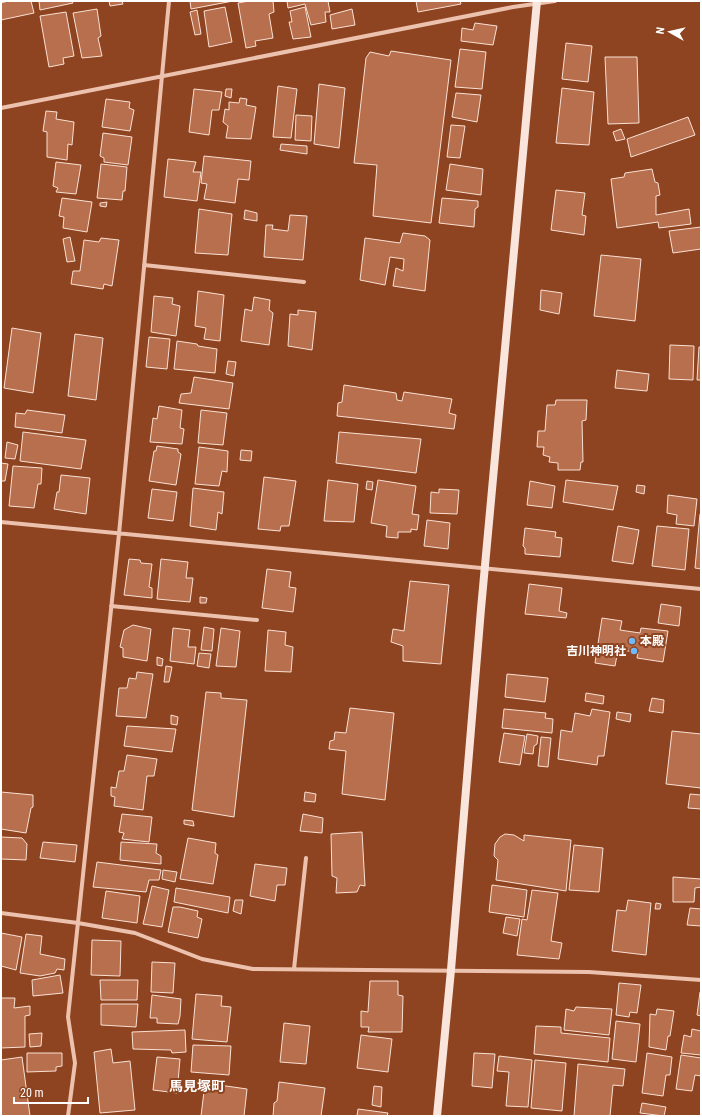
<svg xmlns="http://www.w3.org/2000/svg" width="702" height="1117" font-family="'Roboto Condensed','Noto Sans JP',sans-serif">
  <rect width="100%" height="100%" fill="#8e4420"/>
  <path fill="#b86f4d" stroke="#f9e0d4" d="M 8,1 L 31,1 L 34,13 L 1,20 L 1,3 Z
    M 39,1 L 72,1 L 73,3 L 40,10 Z
    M 109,1 L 122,1 L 123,4 L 110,6 Z
    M 190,1 L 233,1 L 191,9 Z
    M 249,1 L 273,1 L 274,12 L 269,14 L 273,38 L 255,41 L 256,46 L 246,48 L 238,3 Z
    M 287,1 L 328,1 L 330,12 L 325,12 L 326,22 L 311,25 L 305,4 L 288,8 Z
    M 416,1 L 460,1 L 461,4 L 418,12 Z
    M 225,7 L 232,42 L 209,47 L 204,11 Z
    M 305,7 L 311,37 L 293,39 L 289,22 L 292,22 L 290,11 Z
    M 97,9 L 101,36 L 98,38 L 102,56 L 82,58 L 73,13 Z
    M 352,9 L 355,25 L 332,29 L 330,15 Z
    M 197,10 L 201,34 L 195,35 L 190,12 Z
    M 66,12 L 74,56 L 63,58 L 64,64 L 49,67 L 40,16 Z
    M 475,23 L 497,26 L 493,45 L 461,41 L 462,28 L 473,30 Z
    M 566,43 L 592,46 L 588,82 L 562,79 Z
    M 460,49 L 486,52 L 482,89 L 455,87 Z
    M 391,51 L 451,60 L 431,223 L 373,216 L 377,165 L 354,163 L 366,58 L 370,52 L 389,56 Z
    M 605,57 L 637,57 L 639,123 L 608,124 Z
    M 319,84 L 345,88 L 339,148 L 314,144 Z
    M 278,86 L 297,89 L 291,138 L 273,137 Z
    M 562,88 L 594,92 L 589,145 L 556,143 Z
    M 194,89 L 222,92 L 219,110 L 212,110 L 209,135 L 189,132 Z
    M 226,89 L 232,89 L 231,98 L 225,96 Z
    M 456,93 L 481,95 L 477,122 L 452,117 Z
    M 240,98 L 247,99 L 246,105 L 256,107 L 251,139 L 226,138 L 228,126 L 223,122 L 225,109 L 229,110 L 229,102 L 239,103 Z
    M 106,99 L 130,102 L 129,108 L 134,110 L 130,131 L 102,127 Z
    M 46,111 L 57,112 L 56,119 L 74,122 L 72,145 L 68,144 L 67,160 L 47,157 L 47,132 L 43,131 Z
    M 296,115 L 312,116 L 311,141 L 295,140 Z
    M 688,117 L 695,135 L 631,157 L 627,139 Z
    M 451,125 L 465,126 L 460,158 L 447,157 Z
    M 621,129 L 625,139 L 616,141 L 613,132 Z
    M 103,133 L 132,137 L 128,165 L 104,162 L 104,158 L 100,156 Z
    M 281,144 L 307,146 L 307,154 L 280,150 Z
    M 204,156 L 251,161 L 249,180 L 238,179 L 235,203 L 204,199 L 207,184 L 201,183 Z
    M 168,159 L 196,162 L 193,172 L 201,172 L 197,201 L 164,197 Z
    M 56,162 L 81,165 L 76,194 L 56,192 L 58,188 L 53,186 Z
    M 101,164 L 127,167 L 125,191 L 123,191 L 122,200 L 97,198 Z
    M 450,164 L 483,169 L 481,195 L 446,190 Z
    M 652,169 L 655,182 L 658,183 L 660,195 L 656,196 L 656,215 L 689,209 L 691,224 L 659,228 L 658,222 L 617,228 L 611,179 L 624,177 L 625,173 Z
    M 556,190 L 585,193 L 582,215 L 586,216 L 584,235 L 551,230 Z
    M 62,198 L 92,202 L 87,232 L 63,228 L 64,217 L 59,216 Z
    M 442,198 L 478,201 L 478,207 L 475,209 L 474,227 L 439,223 Z
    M 107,202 L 106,207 L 100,206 L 100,203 Z
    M 199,209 L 232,214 L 228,255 L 195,253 Z
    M 245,210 L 257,213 L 257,221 L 244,219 Z
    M 290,215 L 307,216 L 303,260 L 264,257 L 266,225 L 273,225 L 272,229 L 288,231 Z
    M 701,227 L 701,249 L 673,253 L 669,231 Z
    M 403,233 L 425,236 L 430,240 L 425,291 L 393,286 L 396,268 L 403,271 L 404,259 L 390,257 L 385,285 L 360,280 L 365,238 L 400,243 Z
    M 70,237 L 75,261 L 67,262 L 63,239 Z
    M 101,238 L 119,240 L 112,286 L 104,284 L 103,289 L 71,284 L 73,271 L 80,271 L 84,240 L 99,242 Z
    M 601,255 L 641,259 L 635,321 L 594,316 Z
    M 541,290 L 562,293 L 559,314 L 540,310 Z
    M 198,291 L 224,295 L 220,341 L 204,339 L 206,328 L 195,326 Z
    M 154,296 L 173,298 L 172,304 L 180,306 L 176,336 L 151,332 Z
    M 254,297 L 270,300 L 269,310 L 273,313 L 269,345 L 241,341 L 245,309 L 252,311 Z
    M 298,310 L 316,312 L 312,350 L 288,346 L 290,314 L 298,315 Z
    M 12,328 L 41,333 L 33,393 L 4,388 Z
    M 75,334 L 103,338 L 96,400 L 68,396 Z
    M 149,337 L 170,339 L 167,369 L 146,367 Z
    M 177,341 L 197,344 L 198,346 L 217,349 L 215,373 L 174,369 Z
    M 670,345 L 694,346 L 693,380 L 669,379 Z
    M 699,347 L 701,347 L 701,380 L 697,380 Z
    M 228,361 L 236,362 L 234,376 L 226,374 Z
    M 617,370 L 649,374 L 647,391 L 615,388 Z
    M 194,377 L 233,383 L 229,409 L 179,403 L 181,394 L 191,393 Z
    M 344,385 L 396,393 L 397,400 L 402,401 L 404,392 L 452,399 L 449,413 L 456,415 L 454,429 L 337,416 L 338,403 L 342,402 Z
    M 556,400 L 587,400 L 586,420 L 582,421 L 583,462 L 581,462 L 580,470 L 558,470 L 558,463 L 549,462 L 550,457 L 543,455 L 544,447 L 537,447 L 538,431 L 545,431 L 547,405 L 555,405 Z
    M 159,406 L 182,410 L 180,428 L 184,429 L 182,444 L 150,442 L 153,418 L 157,419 Z
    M 27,410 L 65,415 L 62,433 L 15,427 L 16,413 L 25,414 Z
    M 201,410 L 227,413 L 223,445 L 198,443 Z
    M 23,432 L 86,440 L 81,469 L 20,461 Z
    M 339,432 L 421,439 L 416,473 L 336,463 Z
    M 7,442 L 18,445 L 15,459 L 5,458 Z
    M 157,446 L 178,449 L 178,452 L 181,454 L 176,485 L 149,481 L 154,451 L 156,451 Z
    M 199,447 L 228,451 L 227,472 L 222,471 L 219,486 L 195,484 Z
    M 241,450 L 252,451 L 251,461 L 240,460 Z
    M 1,463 L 8,464 L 5,481 L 1,481 Z
    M 13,466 L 42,468 L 41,484 L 38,484 L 34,508 L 9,506 Z
    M 61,475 L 90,478 L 86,514 L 54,509 L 57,492 L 59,492 Z
    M 264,477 L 296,481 L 289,526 L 281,526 L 280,531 L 258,529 Z
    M 328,480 L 358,484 L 354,522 L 324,521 Z
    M 378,480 L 416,486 L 412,514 L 419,515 L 417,530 L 411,529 L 411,532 L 398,532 L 398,538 L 386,537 L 387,526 L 371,523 Z
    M 566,480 L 618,486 L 613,510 L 563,502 Z
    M 367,481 L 373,482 L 372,490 L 366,489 Z
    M 530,481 L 555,486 L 552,508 L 527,505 Z
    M 637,485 L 645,486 L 644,494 L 636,492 Z
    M 193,488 L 224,492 L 222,514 L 218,512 L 216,530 L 190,526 Z
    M 152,489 L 177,492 L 173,521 L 148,518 Z
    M 439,489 L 459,490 L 457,514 L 430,513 L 431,492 L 439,493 Z
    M 668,495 L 697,499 L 694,526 L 676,524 L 677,515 L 667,513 Z
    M 700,514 L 701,514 L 701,569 L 695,568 Z
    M 427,520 L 450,523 L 448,549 L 424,546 Z
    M 618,526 L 639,530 L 633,564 L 612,561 Z
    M 657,526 L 689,529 L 685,570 L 652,566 Z
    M 525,528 L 556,532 L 555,537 L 562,538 L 560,557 L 525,554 L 525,548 L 523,546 Z
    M 129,559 L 140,560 L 141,563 L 152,564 L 149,587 L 152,588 L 152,598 L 124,595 Z
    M 161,559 L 188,562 L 186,578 L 193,578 L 190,602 L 157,599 Z
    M 267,569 L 291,572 L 289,587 L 296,588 L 293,612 L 262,608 Z
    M 410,581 L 449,585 L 441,664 L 403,661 L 403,646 L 391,642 L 393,629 L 404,631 Z
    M 529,584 L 562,588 L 559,611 L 567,613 L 566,618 L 525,614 Z
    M 200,597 L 207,598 L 206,603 L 200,603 Z
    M 661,604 L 681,607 L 679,626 L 658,623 Z
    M 602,618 L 622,621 L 620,630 L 640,633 L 641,628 L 668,631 L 663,662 L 637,658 L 638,652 L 618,650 L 615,666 L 595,663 Z
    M 133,625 L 151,629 L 147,661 L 123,657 L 123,648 L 120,647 L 124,630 Z
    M 204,627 L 214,629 L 212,651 L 201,650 Z
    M 173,628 L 190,630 L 188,647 L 196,647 L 194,664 L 170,661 Z
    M 221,628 L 240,631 L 236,667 L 216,666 Z
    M 268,630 L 286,632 L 285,645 L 293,647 L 291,672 L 265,671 Z
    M 199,653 L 211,654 L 209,668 L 197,666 Z
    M 157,657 L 163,659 L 162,666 L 157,665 Z
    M 166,666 L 172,667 L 169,682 L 164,682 Z
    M 137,672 L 153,674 L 146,718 L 116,716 L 119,688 L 127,688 L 129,678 L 136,679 Z
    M 507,674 L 548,678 L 545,702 L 505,697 Z
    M 206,692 L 221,693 L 221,698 L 247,700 L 234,817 L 192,810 Z
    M 586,693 L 604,696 L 603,704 L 585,701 Z
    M 652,698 L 664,700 L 663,713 L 649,711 Z
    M 350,708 L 394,713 L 385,800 L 342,794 L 346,751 L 329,749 L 330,741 L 334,740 L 335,732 L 346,733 Z
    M 504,709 L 546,713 L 545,718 L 553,719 L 552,733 L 502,728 Z
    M 592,709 L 610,712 L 604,756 L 598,756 L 597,765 L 558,759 L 561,730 L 572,732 L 575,713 L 590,716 Z
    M 617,712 L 631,714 L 630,722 L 616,719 Z
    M 171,715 L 178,717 L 177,725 L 171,724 Z
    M 127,726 L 176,729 L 172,752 L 124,746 Z
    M 672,731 L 701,734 L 701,788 L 666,784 Z
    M 504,733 L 525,736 L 520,765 L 499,762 Z
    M 527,734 L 538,736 L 537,744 L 534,746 L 533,754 L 524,753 Z
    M 541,737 L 551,738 L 548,767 L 538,766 Z
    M 127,755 L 157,759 L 154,776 L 147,776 L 143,810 L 114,806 L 115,797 L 111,796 L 111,787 L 116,788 L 119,771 L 124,771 Z
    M 1,792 L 33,795 L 33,807 L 31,808 L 26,833 L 1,829 Z
    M 305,792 L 316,794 L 315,802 L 304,801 Z
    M 690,794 L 701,795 L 701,809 L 688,808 Z
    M 122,814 L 152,817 L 149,842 L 122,839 L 124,833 L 119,832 Z
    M 303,814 L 323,818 L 322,833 L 300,831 Z
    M 184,820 L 193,821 L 194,826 L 184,824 Z
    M 362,832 L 365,886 L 360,885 L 357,892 L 336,893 L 337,878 L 332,876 L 331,834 Z
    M 505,834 L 514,835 L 524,841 L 524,835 L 571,840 L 566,891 L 496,880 L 498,860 L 494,856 L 495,844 L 500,837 Z
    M 1,837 L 22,838 L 27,844 L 26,860 L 1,859 Z
    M 188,838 L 216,843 L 215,853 L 218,855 L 213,884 L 180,879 Z
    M 43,842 L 77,845 L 75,862 L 40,858 Z
    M 121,842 L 157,844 L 156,853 L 161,856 L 161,864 L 120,860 Z
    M 574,845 L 603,848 L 599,892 L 569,890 Z
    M 97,862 L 161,870 L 159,880 L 149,880 L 146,892 L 93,887 Z
    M 255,864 L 287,868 L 285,885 L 277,885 L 275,901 L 250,896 Z
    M 163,870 L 177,872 L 175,882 L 162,879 Z
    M 673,877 L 701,879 L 701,887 L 695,888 L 694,902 L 673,902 Z
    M 492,885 L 527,890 L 524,917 L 489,912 Z
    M 152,886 L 169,890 L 162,927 L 143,924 Z
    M 176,888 L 230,897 L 228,913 L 174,902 Z
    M 532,890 L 558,893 L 551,941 L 562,943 L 559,959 L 517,955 L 522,919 L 527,920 Z
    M 106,891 L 140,896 L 137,923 L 102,918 Z
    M 235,900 L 243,900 L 241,914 L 233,911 Z
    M 628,900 L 651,903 L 646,955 L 612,951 L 617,910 L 626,911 Z
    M 656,903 L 661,904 L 660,909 L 655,909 Z
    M 173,907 L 180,907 L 198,911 L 197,917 L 202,919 L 198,938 L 168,932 Z
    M 690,908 L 701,909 L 701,926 L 687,925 Z
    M 506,917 L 520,919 L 517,936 L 503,933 Z
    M 1,933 L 22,937 L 16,970 L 1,966 Z
    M 26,934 L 42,936 L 40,954 L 65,959 L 64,970 L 57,969 L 55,973 L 40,976 L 20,973 Z
    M 92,940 L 121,941 L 120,976 L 91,975 Z
    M 152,962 L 175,963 L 173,993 L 151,992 Z
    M 60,975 L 63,993 L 33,996 L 32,980 Z
    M 100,980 L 138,980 L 137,1000 L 101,1000 Z
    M 370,981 L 398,981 L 398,995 L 403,996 L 402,1032 L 368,1032 L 369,1027 L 361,1027 L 361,1011 L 368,1012 Z
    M 619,983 L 641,985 L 637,1013 L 630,1012 L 629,1017 L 616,1015 Z
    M 700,992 L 701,992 L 701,1016 L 697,1015 Z
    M 196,994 L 222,996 L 221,1006 L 231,1007 L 227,1042 L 192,1039 Z
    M 152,995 L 181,999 L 180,1016 L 178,1024 L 157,1023 L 157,1018 L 150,1018 Z
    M 1,998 L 15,998 L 14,1008 L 30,1006 L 30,1015 L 25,1016 L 25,1047 L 1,1048 Z
    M 101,1004 L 138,1004 L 136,1027 L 101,1025 Z
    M 576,1007 L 612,1009 L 609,1035 L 564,1030 L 566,1009 L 574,1011 Z
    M 657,1009 L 674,1011 L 670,1036 L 668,1036 L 666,1050 L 649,1047 L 650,1014 L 656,1015 Z
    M 616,1021 L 640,1024 L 636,1062 L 612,1059 Z
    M 284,1023 L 310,1026 L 306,1064 L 280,1062 Z
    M 536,1026 L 561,1027 L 561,1033 L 610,1038 L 608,1062 L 534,1054 Z
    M 692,1029 L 701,1031 L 701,1055 L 681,1053 L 684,1035 L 691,1037 Z
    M 185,1030 L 186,1052 L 172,1053 L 171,1050 L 133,1049 L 132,1032 Z
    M 42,1033 L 41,1046 L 30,1047 L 29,1034 Z
    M 361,1035 L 392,1039 L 388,1072 L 357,1068 Z
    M 193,1045 L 231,1046 L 229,1075 L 191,1072 Z
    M 111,1049 L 113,1063 L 130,1061 L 135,1110 L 100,1113 L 94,1052 Z
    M 27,1053 L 62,1053 L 62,1066 L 56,1067 L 56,1071 L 27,1072 Z
    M 474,1053 L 495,1054 L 492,1088 L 472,1086 Z
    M 647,1053 L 672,1057 L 670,1075 L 666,1075 L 663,1096 L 642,1093 Z
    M 681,1055 L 701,1058 L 701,1076 L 695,1075 L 692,1091 L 676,1089 Z
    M 499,1056 L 532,1060 L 528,1107 L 506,1106 L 509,1072 L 497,1071 Z
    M 22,1057 L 30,1116 L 1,1116 L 1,1060 Z
    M 157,1057 L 180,1059 L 177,1093 L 153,1090 Z
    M 535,1060 L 566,1063 L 562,1111 L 531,1108 Z
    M 578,1064 L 625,1069 L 623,1086 L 613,1085 L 610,1116 L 574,1116 Z
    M 279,1082 L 325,1088 L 321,1116 L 273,1116 L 274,1103 L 277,1101 Z
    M 205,1083 L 247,1089 L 244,1116 L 201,1116 Z
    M 374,1086 L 382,1087 L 381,1107 L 372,1105 Z
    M 642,1103 L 666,1107 L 664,1116 L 640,1113 Z
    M 358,1109 L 388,1113 L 387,1116 L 357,1116 Z"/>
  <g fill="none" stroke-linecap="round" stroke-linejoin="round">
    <path stroke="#ecc2af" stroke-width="4" d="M 1,108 L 513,7 L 555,1
      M 144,265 L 304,282
      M 1,522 L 701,589
      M 111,606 L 257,620
      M 1,913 L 78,923 L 135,933 L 202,959 L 253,969 L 589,972 L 701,980
      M 294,969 L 306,858
      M 68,1116 L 75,1063 L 68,1017 L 119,534 L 169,1"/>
    <path stroke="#f9e5db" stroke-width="8" d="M 437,1116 L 451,970 L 481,609 L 537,1"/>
  </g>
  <g fill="#70b8fa" stroke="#8e4420" stroke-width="1.5">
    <circle cx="632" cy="641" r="4"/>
    <circle cx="634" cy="651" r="4"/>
  </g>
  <g text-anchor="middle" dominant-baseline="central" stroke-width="4" stroke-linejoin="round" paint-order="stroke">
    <g font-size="12" font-weight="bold" fill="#fff" stroke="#8e4420" text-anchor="start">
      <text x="640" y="641">本殿</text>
      <text x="626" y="651" text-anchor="end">吉川神明社</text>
    </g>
    <g font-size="14" font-weight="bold" fill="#fff" stroke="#8e4420">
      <text x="197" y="1086">馬見塚町</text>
    </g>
  </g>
  <rect width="702" height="1117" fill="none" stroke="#ffffff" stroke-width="4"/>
  <g transform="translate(670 32) rotate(278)" stroke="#8e4420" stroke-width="3" paint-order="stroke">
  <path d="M0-3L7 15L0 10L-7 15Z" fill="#ffffff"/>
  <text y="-6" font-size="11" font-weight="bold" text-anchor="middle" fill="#ffffff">N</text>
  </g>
  <path d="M14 1097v6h74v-6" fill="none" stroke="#ffffff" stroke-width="2"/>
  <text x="20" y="1097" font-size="12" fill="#ffffff" stroke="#8e4420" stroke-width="3" paint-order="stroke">20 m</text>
</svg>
